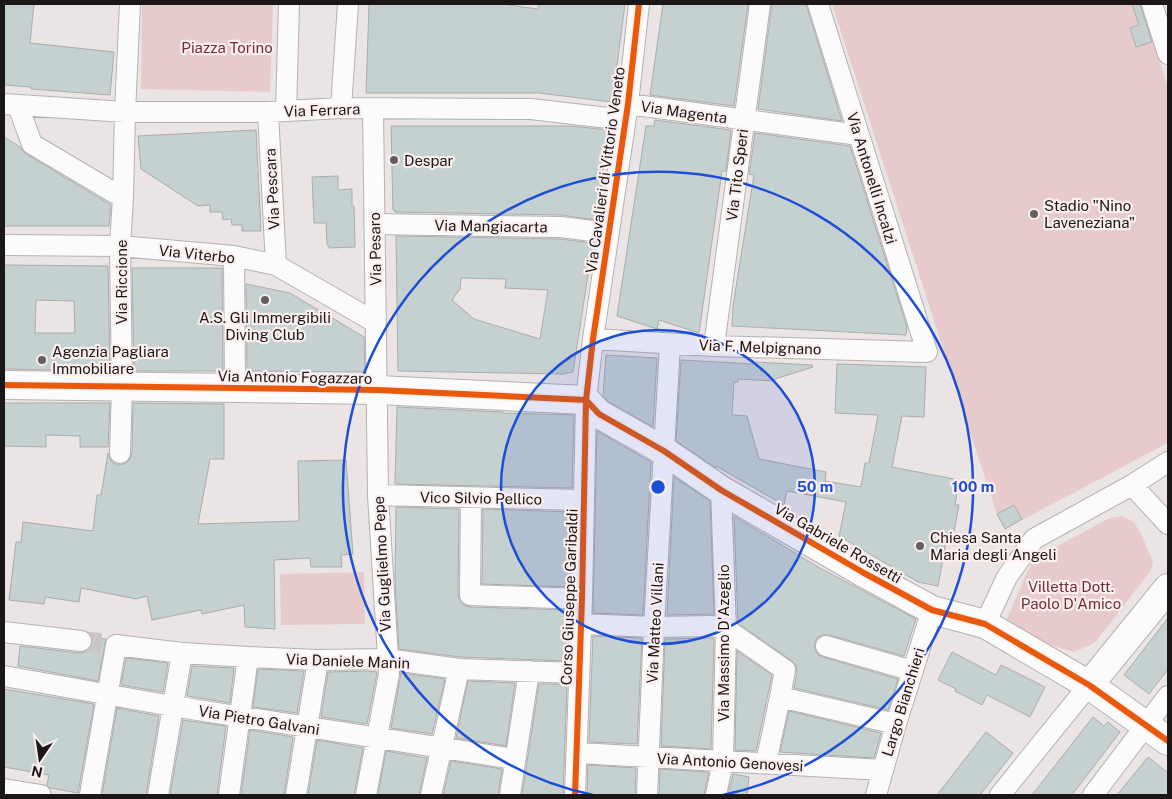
<svg xmlns="http://www.w3.org/2000/svg" width="1172" height="799" font-family="'Public Sans',sans-serif">
  <rect width="100%" height="100%" fill="#eae4e4"/>
  <path fill="#e7cbcc" d="M 142,4 L 273,4 L 270,92 L 141,89 Z
    M 832,4 L 1141,4 L 1168,87 L 1168,443 L 1005,529 L 997,514 L 968,426 Z
    M 1122,516 L 1134,522 L 1141,534 L 1153,562 L 1151,570 L 1106,629 L 1094,643 L 1074,652 C 1053,646 1020,637 1006,621 L 1033,559 L 1110,518 Z
    M 364,572 L 365,624 L 281,625 L 280,574 Z"/>
  <path fill="#c5d0d0" stroke="#acacac" fill-rule="evenodd" d="M 4,4 L 34,4 L 30,43 L 114,52 L 110,95 L 31,89 L 31,87 L 4,85 Z
    M 369,4 L 501,4 L 538,9 L 539,4 L 625,4 L 612,102 L 539,93 L 366,93 Z
    M 663,4 L 748,4 L 734,106 L 650,95 Z
    M 772,4 L 806,4 L 842,121 L 758,109 Z
    M 1132,4 L 1140,4 L 1152,42 L 1136,47 L 1130,28 L 1139,25 Z
    M 655,120 L 731,130 L 726,171 L 722,171 L 699,333 L 659,320 L 657,329 L 617,316 L 646,126 L 654,126 Z
    M 391,126 L 571,126 L 609,130 L 596,220 L 561,215 L 395,212 L 395,210 L 393,210 Z
    M 256,130 L 261,231 L 242,231 L 242,225 L 232,225 L 231,219 L 223,220 L 222,212 L 210,212 L 210,205 L 198,206 L 141,169 L 138,136 Z
    M 755,133 L 850,146 L 907,327 L 906,335 L 732,326 L 733,306 L 754,175 L 749,174 Z
    M 4,137 L 20,147 L 26,154 L 111,205 L 109,226 L 4,226 Z
    M 338,176 L 338,190 L 352,189 L 352,206 L 354,206 L 355,247 L 329,248 L 329,246 L 327,245 L 326,223 L 314,223 L 312,177 Z
    M 396,236 L 560,239 L 593,243 L 573,372 L 563,374 L 398,371 ZM 461,278 L 506,279 L 505,288 L 548,290 L 540,339 L 474,319 L 452,300 L 460,289 Z
    M 4,265 L 108,266 L 110,371 L 4,369 ZM 36,300 L 74,301 L 75,333 L 35,333 Z
    M 132,268 L 222,268 L 223,371 L 134,371 Z
    M 246,284 L 290,293 L 364,337 L 365,372 L 247,371 Z
    M 606,355 L 657,358 L 653,427 L 609,402 L 603,396 Z
    M 681,360 L 754,364 L 754,362 L 812,365 L 813,367 L 775,379 L 775,381 L 738,379 L 738,382 L 734,382 L 732,415 L 747,416 L 759,459 L 826,472 L 825,481 L 861,487 L 865,463 L 869,463 L 878,415 L 835,413 L 837,364 L 926,367 L 924,417 L 902,416 L 892,467 L 959,480 L 955,505 L 959,505 L 954,532 L 948,531 L 938,586 L 918,582 L 839,536 L 846,502 L 787,491 L 784,505 L 716,466 L 716,468 L 676,441 Z
    M 4,403 L 110,403 L 108,447 L 80,447 L 80,436 L 46,435 L 46,447 L 4,446 Z
    M 133,403 L 224,404 L 224,459 L 210,459 L 198,524 L 299,521 L 298,461 L 346,460 L 353,554 L 341,555 L 342,567 L 311,567 L 310,558 L 274,560 L 275,629 L 245,627 L 244,605 L 202,614 L 201,610 L 152,620 L 147,596 L 136,599 L 81,588 L 79,602 L 45,597 L 44,604 L 9,600 L 16,542 L 21,542 L 23,522 L 93,531 L 97,495 L 101,495 L 108,453 L 110,459 L 113,463 L 119,465 L 126,463 L 130,459 L 132,453 Z
    M 397,407 L 503,412 L 503,413 L 574,415 L 572,488 L 395,484 Z
    M 597,431 L 651,462 L 643,615 L 593,613 Z
    M 674,477 L 710,501 L 714,614 L 667,615 Z
    M 1014,505 L 1022,519 L 1005,529 L 997,514 Z
    M 396,507 L 459,509 L 458,595 L 460,601 L 464,605 L 470,607 L 570,610 L 568,661 L 460,657 L 399,649 L 395,582 Z
    M 483,509 L 572,512 L 570,587 L 482,584 Z
    M 734,516 L 820,568 L 916,619 L 904,656 L 829,635 L 823,635 L 817,638 L 815,642 L 815,649 L 818,655 L 823,657 L 898,679 L 888,710 L 794,688 L 797,672 L 796,665 L 792,661 L 738,623 Z
    M 1168,618 L 1168,669 L 1149,694 L 1124,675 Z
    M 593,636 L 642,638 L 637,744 L 589,742 Z
    M 92,638 L 106,639 L 98,681 L 18,666 L 20,646 L 80,653 L 85,652 L 90,648 L 93,643 Z
    M 711,638 L 714,639 L 711,749 L 661,746 L 665,639 Z
    M 737,651 L 772,675 L 756,751 L 735,750 Z
    M 952,652 L 996,675 L 1001,665 L 1045,687 L 1030,717 L 987,695 L 982,705 L 955,691 L 956,689 L 938,680 Z
    M 126,658 L 168,663 L 163,692 L 121,685 Z
    M 192,666 L 234,668 L 230,703 L 187,696 Z
    M 258,669 L 304,671 L 297,713 L 253,707 Z
    M 367,671 L 377,672 L 377,673 L 367,724 L 321,717 L 328,672 Z
    M 401,673 L 445,679 L 432,734 L 391,728 Z
    M 468,681 L 515,683 L 506,746 L 456,738 Z
    M 539,684 L 567,684 L 563,795 L 522,795 Z
    M 4,689 L 94,704 L 78,793 L 50,788 L 47,785 L 49,775 L 4,767 Z
    M 117,708 L 159,716 L 146,795 L 102,795 Z
    M 789,711 L 881,733 L 874,758 L 780,752 Z
    M 1093,717 L 1104,726 L 1108,722 L 1120,732 L 1072,795 L 1032,795 Z
    M 183,720 L 226,726 L 217,795 L 170,795 Z
    M 250,730 L 293,737 L 284,795 L 241,795 Z
    M 986,732 L 1013,753 L 980,795 L 937,795 Z
    M 317,740 L 363,748 L 354,795 L 308,795 Z
    M 386,751 L 427,758 L 419,795 L 378,795 Z
    M 1148,757 L 1168,773 L 1168,795 L 1117,795 Z
    M 451,761 L 502,769 L 498,795 L 443,795 Z
    M 588,765 L 636,768 L 635,795 L 587,795 Z
    M 660,769 L 709,772 L 704,795 L 659,795 Z
    M 733,774 L 749,777 L 747,795 L 728,795 Z"/>
  <g fill="none" stroke-linecap="round" stroke-linejoin="round">
    <path stroke="#cbc5c5" stroke-width="20" stroke-dasharray="20 10" stroke-linecap="butt" d="M 81,641 L 116,645"/>
    <g stroke="#b6b1b1" stroke-width="22">
      <path id="street" d="M 1152,4 L 1168,54
        M 4,104 L 125,112 L 268,112 L 341,108 L 531,109 L 625,120
        M 628,104 L 859,135
        M 18,106 L 32,144 L 123,198
        M 341,108 L 348,4
        M 286,111 L 289,4
        M 268,112 L 276,265
        M 374,224 L 561,227 L 608,233
        M 4,245 L 120,246 L 234,256 L 276,265 L 375,322
        M 234,256 L 235,389
        M 593,339 L 714,346 L 927,352 L 818,4
        M 714,346 L 760,4
        M 120,453 L 122,387 L 120,246 L 123,198 L 125,112 L 130,4
        M 1132,485 L 1168,524
        M 378,495 L 584,500
        M 471,498 L 470,595 L 582,599
        M 581,624 L 654,627 L 712,626 L 726,629 L 785,670 L 780,697
        M 985,624 L 1007,577 L 1034,539 L 1132,485 L 1168,462
        M 4,632 L 81,641
        M 826,646 L 913,671
        M 4,676 L 172,706 L 514,759
        M 578,753 L 883,770
        M 766,763 L 780,697 L 896,724
        M 4,789 L 41,795
        M 90,795 L 116,645 L 182,653 L 248,657 L 318,660 L 387,659 L 459,669 L 579,673
        M 158,795 L 182,653
        M 229,795 L 248,657
        M 296,795 L 318,660
        M 366,795 L 389,674 L 378,495 L 373,109
        M 431,795 L 459,669
        M 510,795 L 529,671
        M 575,795 L 582,599 L 586,400 L 593,339 L 628,104 L 639,4
        M 647,795 L 654,627 L 670,344
        M 716,795 L 723,761 L 726,629 L 721,490
        M 876,795 L 896,724 L 932,610
        M 1000,795 L 1089,685
        M 1093,795 L 1168,696"/>
    </g>
    <g stroke="#b6b1b1" stroke-width="30">
      <path id="secondary" d="M 4,385 L 378,390 L 586,400 L 599,414 L 664,451 L 721,490 L 864,573 L 932,610 L 985,624 L 1089,685 L 1168,741
        M 1089,685 L 1168,588"/>
    </g>
    <use href="#street" stroke="#fcfbfb" stroke-width="20"/>
    <use href="#secondary" stroke="#fcfbfb" stroke-width="28"/>
    <g stroke="#fbeeee" stroke-width="9">
      <path id="cycleway" d="M 4,385 L 378,390 L 586,400
        M 586,400 L 599,414 L 664,451 L 721,490 L 864,573 L 932,610 L 985,624 L 1089,685 L 1168,741
        M 575,795 L 582,599 L 586,400 L 593,339 L 628,104 L 639,4"/>
    </g>
    <use href="#cycleway" stroke="#e8590c" stroke-width="6"/>
  </g>
  <circle cx="658" cy="487" r="157" fill="#1d4ed8" fill-opacity=".12"/>
  <g fill="none" stroke="#1d4ed8" stroke-width="2.5">
    <circle cx="658" cy="487" r="157"/>
    <path d="M593 795A315 315 0 1 1 723 795"/>
  </g>
  <g fill="#635f5f" stroke="#fbeeee" stroke-width="2">
    <circle cx="394" cy="160" r="5"/>
    <circle cx="1034" cy="214" r="5"/>
    <circle cx="265" cy="300" r="5"/>
    <circle cx="42" cy="360" r="5"/>
    <circle cx="920" cy="546" r="5"/>
  </g>
  <g text-anchor="middle" dominant-baseline="central" stroke-width="4.5" stroke-linejoin="round" paint-order="stroke">
    <g font-size="15" fill="#742c34" stroke="#fbeeee">
      <text x="227" y="47">Piazza Torino</text>
      <text x="1071" y="586">Villetta Dott.<tspan x="1071" dy="17">Paolo D'Amico</tspan></text>
    </g>
    <g font-size="15" fill="#1b1717" stroke="#fbeeee">
      <text transform="translate(322 110) rotate(-2)">Via Ferrara</text>
      <text transform="translate(684 112) rotate(8)">Via Magenta</text>
      <text transform="translate(605 170) rotate(-82)">Via Cavalieri di Vittorio Veneto</text>
      <text transform="translate(737 175) rotate(-83)">Via Tito Speri</text>
      <text transform="translate(872 178) rotate(73)">Via Antonelli Incalzi</text>
      <text transform="translate(272 189) rotate(-93)">Via Pescara</text>
      <text transform="translate(491 226) rotate(1)">Via Mangiacarta</text>
      <text transform="translate(375 249) rotate(-91)">Via Pesaro</text>
      <text transform="translate(197 254) rotate(6)">Via Viterbo</text>
      <text transform="translate(121 282) rotate(-90)">Via Riccione</text>
      <text transform="translate(760 347) rotate(2)">Via F. Melpignano</text>
      <text transform="translate(295 377) rotate(1)">Via Antonio Fogazzaro</text>
      <text transform="translate(481 498) rotate(1)">Vico Silvio Pellico</text>
      <text transform="translate(838 543) rotate(30)">Via Gabriele Rossetti</text>
      <text transform="translate(382 564) rotate(-93)">Via Guglielmo Pepe</text>
      <text transform="translate(569 597) rotate(-88)">Corso Giuseppe Garibaldi</text>
      <text transform="translate(655 623) rotate(-87)">Via Matteo Villani</text>
      <text transform="translate(723 643) rotate(-90)">Via Massimo D'Azeglio</text>
      <text transform="translate(348 661) rotate(2)">Via Daniele Manin</text>
      <text transform="translate(903 702) rotate(-73)">Largo Bianchieri</text>
      <text transform="translate(259 720) rotate(9)">Via Pietro Galvani</text>
      <text transform="translate(730 762) rotate(3)">Via Antonio Genovesi</text>
    </g>
    <g font-size="15" fill="#1b1717" stroke="#fbeeee" text-anchor="start">
      <text x="404" y="160">Despar</text>
      <text x="1044" y="205">Stadio "Nino<tspan x="1044" dy="17">Laveneziana"</tspan></text>
      <text x="265" y="317" text-anchor="middle">A.S. Gli Immergibili<tspan x="265" dy="17">Diving Club</tspan></text>
      <text x="52" y="351">Agenzia Pagliara<tspan x="52" dy="17">Immobiliare</tspan></text>
      <text x="930" y="537">Chiesa Santa<tspan x="930" dy="17">Maria degli Angeli</tspan></text>
    </g>
  </g>
  <circle cx="658" cy="487" r="8" fill="#1d4ed8" stroke="#fbeeee" stroke-width="2.5"/>
  <g font-size="15" text-anchor="middle" font-weight="bold" fill="#1d4ed8" stroke="#fbeeee" stroke-width="4.5" stroke-linejoin="round" paint-order="stroke">
    <text x="815" y="492">50 m</text>
    <text x="973" y="492">100 m</text>
  </g>
  <rect width="1172" height="799" fill="none" stroke="#1b1717" stroke-width="10"/>
  <g transform="translate(40 759) rotate(193)" stroke="#fbeeee" stroke-width="4" paint-order="stroke">
  <path d="M0-4L9 19L0 12L-9 19Z" fill="#1b1717"/>
  <text y="-8" font-size="14" font-weight="bold" text-anchor="middle" fill="#1b1717">N</text>
  </g>
</svg>
